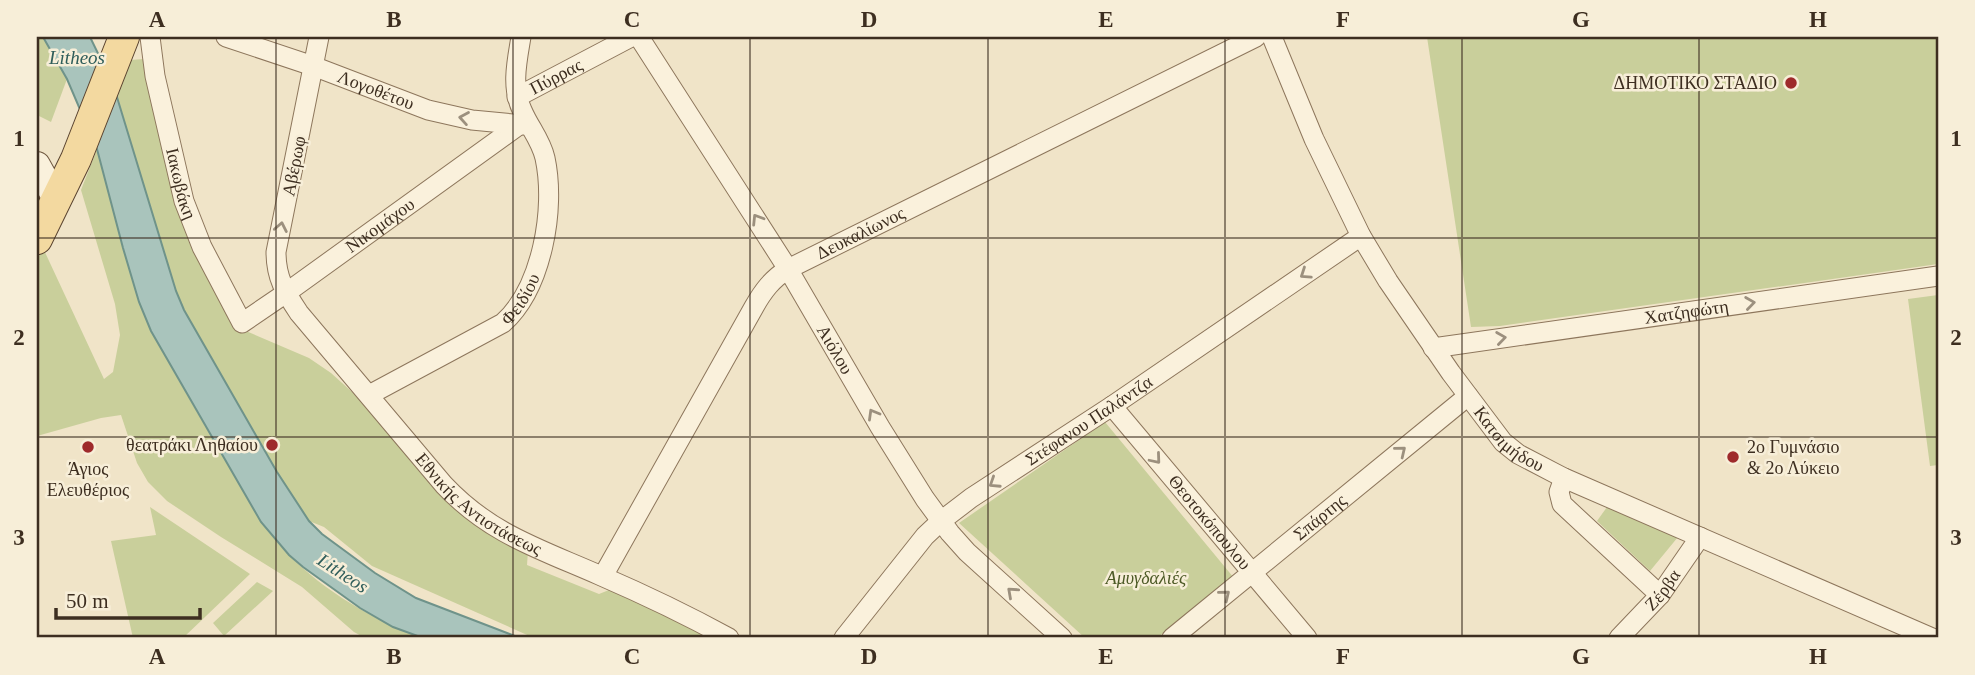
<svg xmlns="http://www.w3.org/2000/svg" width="1975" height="675" font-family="'Times New Roman',serif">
  <rect width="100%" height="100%" fill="#f0e4c8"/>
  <path fill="#c9cf9b" d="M 37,37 L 43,37 L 67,79 L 51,122 L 37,115 Z
    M 1427,37 L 1938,37 L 1938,264 L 1500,326 L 1471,327 Z
    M 144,59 L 239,328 L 309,358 L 331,373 L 528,551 L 527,565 L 599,594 L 614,588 L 721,638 L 534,638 L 372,566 L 324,527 L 309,521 L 277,472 L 210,358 L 184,310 L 176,291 L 116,93 L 130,60 Z
    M 97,149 L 123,248 L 139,302 L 151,331 C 177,378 204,424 231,470 C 249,499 264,530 288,554 C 325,592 374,620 423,638 L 365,638 L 354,632 L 302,587 L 221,537 L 167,501 L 148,482 L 137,463 L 121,415 L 101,418 L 37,436 L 37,257 L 43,248 L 104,379 L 113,372 L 120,335 L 115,304 L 81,190 Z
    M 1938,295 L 1938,465 L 1930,466 L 1908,299 Z
    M 1105,422 L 1234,578 L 1157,638 L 1085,638 L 959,523 Z
    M 150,507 L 250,574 L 183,638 L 133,638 L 111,541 L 156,535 Z
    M 1607,507 L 1678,537 L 1650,571 L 1597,521 Z
    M 257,582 L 273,591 L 224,636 L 213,623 Z"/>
  <path fill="#a9c4bc" stroke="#6f938a" stroke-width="2" d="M 43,37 L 90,37 L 113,84 L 176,291 L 184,310 L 277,472 L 309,521 L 322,534 L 375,573 L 416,598 L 520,638 L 423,638 L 393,627 L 360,608 L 303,567 L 289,555 L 261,522 L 151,331 L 139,302 L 123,248 L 97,149 L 67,79 Z"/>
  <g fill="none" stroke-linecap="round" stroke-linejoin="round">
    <g stroke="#8d765c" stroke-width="21">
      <g id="street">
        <path id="s1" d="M 150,37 L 155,76 L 184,201 L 202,247 L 242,323 L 286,293 L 519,125"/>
        <path id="s2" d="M 226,37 L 313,66 L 428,110 L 472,120 L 524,125"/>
        <path id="s3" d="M 319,37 L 276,252 C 276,278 285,292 299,313 L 444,485 C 490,534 540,549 599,575 C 643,594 687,615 729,638"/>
        <path id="s4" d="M 639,37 L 788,269 L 880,427 L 925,499 L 950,533 L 967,552 L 1062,638"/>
        <path id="s5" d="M 1272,37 L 1314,139 L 1361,236 L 1388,281 L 1451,373 L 1503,442 L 1518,454 L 1564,478 L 1932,638"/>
        <path id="s6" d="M 517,97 L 631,37"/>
        <path id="s7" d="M 1433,348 L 1938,276"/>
        <path id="s8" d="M 369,395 L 503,323 C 542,288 556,209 545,158 C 541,140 529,127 522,110 C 511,87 517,61 521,37"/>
        <path id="s9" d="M 1112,406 L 1307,638"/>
        <path d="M 1564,478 L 1559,492 L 1562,504 L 1660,595"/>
        <path id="s10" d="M 603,576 L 754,307 C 763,291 772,279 788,269 L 1256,37"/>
        <path id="s11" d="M 844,638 L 925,536 L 941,521 L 971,498 L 1112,406 L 1361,236"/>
        <path id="s12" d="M 1172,638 L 1468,396"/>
        <path id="s13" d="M 1619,638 L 1660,595 L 1700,537"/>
      </g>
    </g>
    <g stroke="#6f573f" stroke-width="28">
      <path id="secondary" d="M 37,165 L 56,199"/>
    </g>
    <g stroke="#5b4430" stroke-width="32">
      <path id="primary" d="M 37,239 L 76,159 L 124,37"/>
    </g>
    <use href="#street" stroke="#faf1dc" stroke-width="19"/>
    <use href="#secondary" stroke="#faf1dc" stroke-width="26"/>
    <use href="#primary" stroke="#f3d9a0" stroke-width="30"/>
  </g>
  <defs><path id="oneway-chevron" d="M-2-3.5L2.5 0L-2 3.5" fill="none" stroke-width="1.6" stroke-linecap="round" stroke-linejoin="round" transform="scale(1.75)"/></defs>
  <g stroke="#9c907e">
    <use href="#oneway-chevron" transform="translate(464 118) rotate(-170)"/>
    <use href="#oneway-chevron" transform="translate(757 219) rotate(-122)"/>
    <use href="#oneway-chevron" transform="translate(281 227) rotate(-79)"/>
    <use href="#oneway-chevron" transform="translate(1305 274) rotate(146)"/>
    <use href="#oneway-chevron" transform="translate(1750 303) rotate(-8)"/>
    <use href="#oneway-chevron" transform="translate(1501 338) rotate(-8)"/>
    <use href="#oneway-chevron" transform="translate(873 414) rotate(-120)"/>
    <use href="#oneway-chevron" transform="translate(1401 451) rotate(-39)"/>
    <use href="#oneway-chevron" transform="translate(1156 459) rotate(50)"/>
    <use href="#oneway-chevron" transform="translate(994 483) rotate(147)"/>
    <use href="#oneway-chevron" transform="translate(1012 592) rotate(-138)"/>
    <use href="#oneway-chevron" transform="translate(1225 595) rotate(-39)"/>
  </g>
  <path fill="none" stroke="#3d2e20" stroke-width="2" stroke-opacity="0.55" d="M 276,37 L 276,638M 513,37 L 513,638M 750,37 L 750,638M 988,37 L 988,638M 1225,37 L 1225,638M 1462,37 L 1462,638M 1699,37 L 1699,638M 37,238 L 1938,238M 37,437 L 1938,437"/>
  <g fill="#9e2a2b" stroke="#f7eed8" stroke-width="2.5">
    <circle cx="1791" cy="83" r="7"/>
    <circle cx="272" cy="445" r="7"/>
    <circle cx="88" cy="447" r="7"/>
    <circle cx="1733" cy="457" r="7"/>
  </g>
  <g text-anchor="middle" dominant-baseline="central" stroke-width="5" stroke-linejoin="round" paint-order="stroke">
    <g font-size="18" fill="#3d2e20" stroke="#f7eed8">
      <text stroke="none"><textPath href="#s6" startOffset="44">Πύρρας</textPath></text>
      <text stroke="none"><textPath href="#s2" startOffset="159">Λογοθέτου</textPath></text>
      <text transform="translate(294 166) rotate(-79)">Αβέρωφ</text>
      <text stroke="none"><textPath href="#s1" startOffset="150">Ιακωβάκη</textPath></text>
      <text stroke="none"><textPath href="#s1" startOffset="472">Νικομάχου</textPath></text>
      <text stroke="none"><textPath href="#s10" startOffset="441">Δευκαλίωνος</textPath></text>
      <text stroke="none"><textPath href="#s8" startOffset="182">Φειδίου</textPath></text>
      <text stroke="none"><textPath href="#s7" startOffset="256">Χατζηφώτη</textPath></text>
      <text stroke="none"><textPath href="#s4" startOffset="369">Αιόλου</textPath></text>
      <text stroke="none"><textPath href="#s11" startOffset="331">Στέφανου Παλάντζα</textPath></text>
      <text stroke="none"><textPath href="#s5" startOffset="471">Κατσιμήδου</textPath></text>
      <text stroke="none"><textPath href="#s3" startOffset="550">Εθνικής Αντιστάσεως</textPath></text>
      <text stroke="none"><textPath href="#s12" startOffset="191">Σπάρτης</textPath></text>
      <text stroke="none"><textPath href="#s9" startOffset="152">Θεοτοκόπουλου</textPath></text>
      <text stroke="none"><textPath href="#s13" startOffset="65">Ζέρβα</textPath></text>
    </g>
    <g font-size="18" fill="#3d2e20" stroke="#f7eed8" text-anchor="end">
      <text x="1777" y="83">ΔΗΜΟΤΙΚΟ ΣΤΑΔΙΟ</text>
      <text x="258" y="445">θεατράκι Ληθαίου</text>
      <text x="1747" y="447" text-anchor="start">2ο Γυμνάσιο<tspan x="1747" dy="21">&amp; 2ο Λύκειο</tspan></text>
      <text x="88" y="469" text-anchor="middle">Άγιος<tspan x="88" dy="21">Ελευθέριος</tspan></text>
    </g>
    <g font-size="18" font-style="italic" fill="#4d5a26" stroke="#f7eed8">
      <text x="1146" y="578">Αμυγδαλιές</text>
    </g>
    <g font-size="19" font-style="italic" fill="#2f5d5a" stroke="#f7eed8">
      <text x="77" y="57">Litheos</text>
      <text transform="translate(343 573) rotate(33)">Litheos</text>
    </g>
  </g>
  <rect width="1975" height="675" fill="none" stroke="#f7eed8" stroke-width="77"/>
  <path d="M56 608v10h144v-10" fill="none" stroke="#3d2e20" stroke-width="3.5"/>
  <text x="66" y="608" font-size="21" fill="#3d2e20" stroke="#f7eed8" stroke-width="5" paint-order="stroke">50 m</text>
  <rect x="38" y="38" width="1899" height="598" fill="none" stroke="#3d2e20" stroke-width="2.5"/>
  <g font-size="23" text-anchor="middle" font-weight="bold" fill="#3d2e20">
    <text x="157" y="27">A</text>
    <text x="394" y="27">B</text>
    <text x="632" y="27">C</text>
    <text x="869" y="27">D</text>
    <text x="1106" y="27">E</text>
    <text x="1343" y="27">F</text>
    <text x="1581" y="27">G</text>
    <text x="1818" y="27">H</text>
    <text x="19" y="146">1</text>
    <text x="1956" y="146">1</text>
    <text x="19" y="345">2</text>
    <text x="1956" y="345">2</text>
    <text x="19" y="545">3</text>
    <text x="1956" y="545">3</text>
    <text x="157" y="664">A</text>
    <text x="394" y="664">B</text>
    <text x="632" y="664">C</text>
    <text x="869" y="664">D</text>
    <text x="1106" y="664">E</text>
    <text x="1343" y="664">F</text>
    <text x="1581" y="664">G</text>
    <text x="1818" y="664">H</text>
  </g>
</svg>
